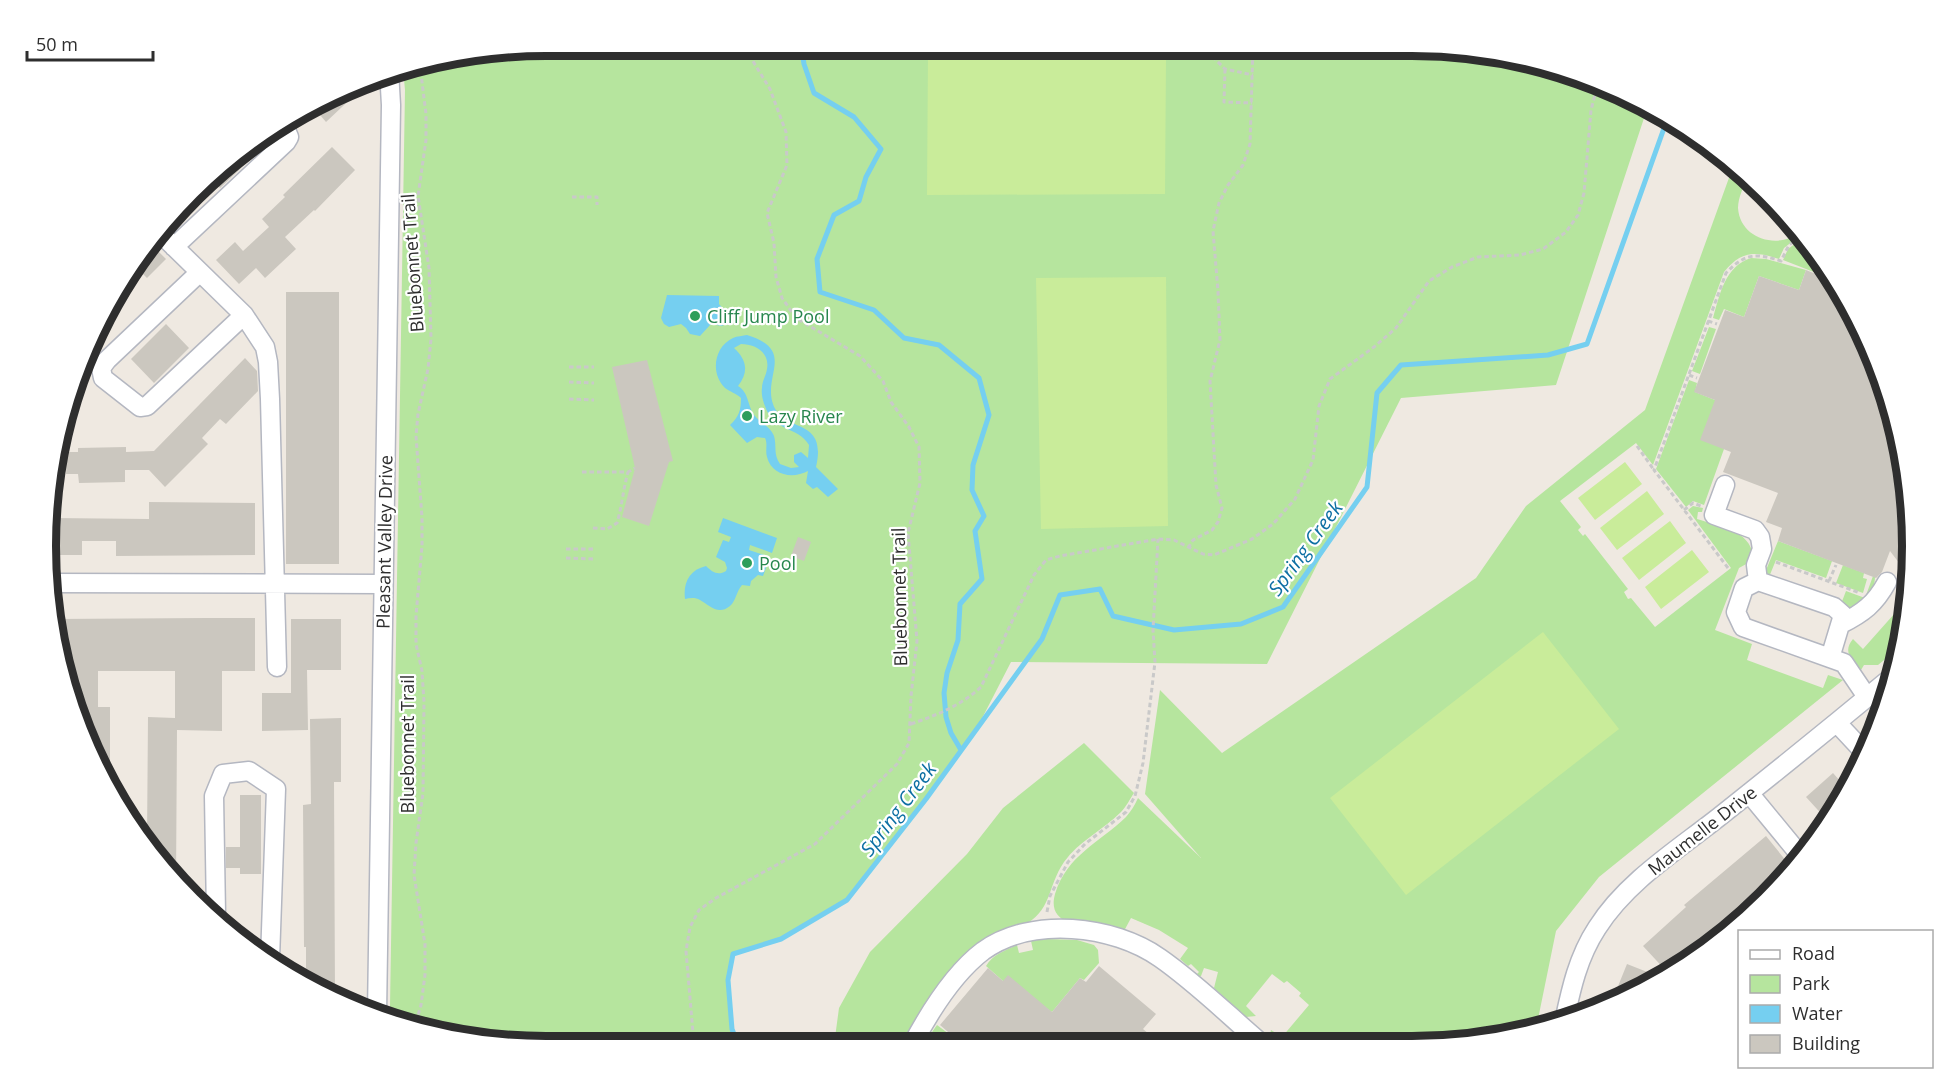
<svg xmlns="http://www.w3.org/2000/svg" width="1957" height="1092" font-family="'Open Sans',sans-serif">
  <rect width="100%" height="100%" fill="#efe9e1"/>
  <path fill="#b6e59e" d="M 546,45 L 1443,46 L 1572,71 L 1648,106 L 1556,385 L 1401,398 L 1267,664 L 1011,662 L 976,730 L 926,799 L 847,900 L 781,939 L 734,954 L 728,980 L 732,1029 L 738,1045 L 514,1046 L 416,1030 L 388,1018 L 390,1007 L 405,90 L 403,69 Z
    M 1734,164 L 1748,176 C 1744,186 1738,197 1738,208 C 1740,239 1778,250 1800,232 L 1802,234 L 1784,248 L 1779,259 C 1755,251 1741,251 1724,272 L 1653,465 L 1636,443 L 1560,501 L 1581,527 L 1578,530 L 1583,536 L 1585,534 L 1628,589 L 1624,592 L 1628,599 L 1631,598 L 1655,627 L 1731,568 L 1688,510 L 1693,506 L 1703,508 L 1702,512 L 1698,512 L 1697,519 C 1715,525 1746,529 1752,551 L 1748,563 L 1739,568 L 1715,630 L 1752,644 L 1747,660 L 1823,688 L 1828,675 L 1843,680 L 1599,877 L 1556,931 L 1536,1029 L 1476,1043 L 1274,1043 L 1270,1036 L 1271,1030 L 1282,1037 L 1309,1005 L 1299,996 L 1301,993 L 1287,981 L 1284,983 L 1272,974 L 1246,1006 L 1256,1016 L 1246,1017 L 1214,988 L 1218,972 L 1204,968 L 1201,976 L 1199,977 L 1197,974 L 1199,972 L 1191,964 L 1188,966 L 1180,959 L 1188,948 L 1159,930 L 1131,918 L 1124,931 L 1069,923 C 1056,917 1051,909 1055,894 C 1067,855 1099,843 1126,817 C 1131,811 1135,805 1138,798 L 1201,858 L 1145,794 L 1160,690 L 1222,753 L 1476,578 L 1526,506 L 1645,410 Z
    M 1804,237 L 1826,270 L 1824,276 L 1783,260 L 1788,249 Z
    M 1751,258 L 1766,259 L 1806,270 L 1799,290 L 1759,276 L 1744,317 L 1724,309 L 1719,320 L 1713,318 C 1720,294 1725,266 1751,258 Z
    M 1709,327 L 1716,329 L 1700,374 L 1692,371 Z
    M 1689,380 L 1697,383 L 1695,392 L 1715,400 L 1724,449 L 1704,505 L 1693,501 L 1686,507 L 1656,469 Z
    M 1778,541 L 1832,561 L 1826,578 L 1776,560 L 1769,577 L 1764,575 Z
    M 1843,565 L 1864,573 L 1863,578 L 1867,579 L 1863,593 L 1836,583 Z
    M 1873,576 L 1875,577 C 1875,591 1864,605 1851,608 L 1841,604 L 1846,591 L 1865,598 Z
    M 1908,601 L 1908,612 L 1900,647 L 1878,665 L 1864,665 L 1861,670 C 1852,660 1842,652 1853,639 L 1863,649 L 1903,604 L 1906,605 Z
    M 1084,743 L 1134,793 C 1130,799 1126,807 1121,812 C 1103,830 1079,841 1064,862 C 1047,887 1052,912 1022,926 L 920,1015 L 902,1045 L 834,1045 L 839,1008 L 870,952 L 967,854 L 1003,808 Z
    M 1045,939 L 1077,940 L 1094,945 L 1098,950 L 1099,963 L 1084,980 L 1080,978 L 1052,1012 L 1003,981 L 986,966 C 992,955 1006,950 1017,945 L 1019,953 L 1033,950 L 1031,941 Z
    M 937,1025 L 953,1037 L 949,1042 L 951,1044 L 926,1045 L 925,1042 Z"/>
  <path fill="#c9ec9a" d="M 928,55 L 1166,58 L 1165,194 L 927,195 Z
    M 1166,277 L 1168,526 L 1041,529 L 1036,278 Z
    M 1625,462 L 1642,484 L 1595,520 L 1578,498 Z
    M 1647,491 L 1664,514 L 1617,550 L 1600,528 Z
    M 1670,521 L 1686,543 L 1639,580 L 1622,558 Z
    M 1692,550 L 1709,572 L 1661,609 L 1645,587 Z
    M 1543,632 L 1619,729 L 1406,895 L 1330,798 Z"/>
  <path fill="#75cff0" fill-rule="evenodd" d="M 667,295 L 719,296 L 719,304 L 728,314 L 727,322 L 722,326 L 711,324 L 700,336 L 690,334 L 686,328 L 681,324 L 669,327 L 664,324 L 661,318 Z
    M 747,335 C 796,350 763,375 773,404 C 783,434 828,416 816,467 L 838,489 L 828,497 L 817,487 L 813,489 L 806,483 L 808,471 C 793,479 772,476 767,457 C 765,450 768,444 765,438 L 757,437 L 747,443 L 730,425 C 739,417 741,410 741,398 C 736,393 730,392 725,388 C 710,373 714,347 733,338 C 737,336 743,336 747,335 ZM 741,344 C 756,344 770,353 767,369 C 766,376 762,381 762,388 C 761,394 763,401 765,406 C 773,432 798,426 809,445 L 808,458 L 801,452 L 794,455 L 794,462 L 799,467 L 791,468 L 780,464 C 773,454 777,446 774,436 C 770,426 760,423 754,415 C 747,404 749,393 738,386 C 749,372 747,360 734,348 Z
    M 723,518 L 777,538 L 772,553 L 750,545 L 749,550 L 770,557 L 763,576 L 758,575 L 751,581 L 750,586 L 742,585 C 736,592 736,601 730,606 C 718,616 709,605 700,600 C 695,597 690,598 685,599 C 683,583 689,570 706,566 C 712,572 718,576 726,571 L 727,568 L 725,562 L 716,557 L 723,540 L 729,542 L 731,537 L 718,532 Z"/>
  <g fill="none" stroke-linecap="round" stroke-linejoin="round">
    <path stroke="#75cff0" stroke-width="5" d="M 801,45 L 804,64 L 814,93 L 854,117 L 881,149 L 866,177 L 859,201 L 834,215 L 817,259 L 820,292 L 874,310 L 904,338 L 939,345 L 979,378 L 989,415 L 973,465 L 972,490 L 984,516 L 975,531 L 982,579 L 960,604 L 958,640 L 947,673 L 944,693 L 946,717 L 951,733 L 961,750
      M 738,1045 L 732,1029 L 728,980 L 733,954 L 781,939 L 847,900 L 926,799 L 1042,639 L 1060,595 L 1100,589 L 1113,616 L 1174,630 L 1241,624 L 1283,607 L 1367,487 L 1377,393 L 1401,365 L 1548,355 L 1587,344 L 1668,117"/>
  </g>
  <path fill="#cbc7bf" d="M 357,86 L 360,90 L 326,122 L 315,109 Z
    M 247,145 L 256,154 L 220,188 L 212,180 L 241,148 Z
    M 332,147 L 355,170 L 315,211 L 314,210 L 285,237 L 296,249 L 265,278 L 256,268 L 239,284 L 216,260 L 235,242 L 243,251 L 269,227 L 262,219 L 285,197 L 283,195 Z
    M 151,244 L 166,259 L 147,278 L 133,264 Z
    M 1806,270 L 1833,281 L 1860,325 L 1895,417 L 1911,514 L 1909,576 L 1890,551 L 1882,572 L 1876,578 L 1778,541 L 1782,528 L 1766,522 L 1778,493 L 1723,472 L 1731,452 L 1700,440 L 1715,400 L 1694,392 L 1725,310 L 1744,317 L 1759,276 L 1799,290 Z
    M 286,292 L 339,292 L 339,564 L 286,564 Z
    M 166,324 L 189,348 L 154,383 L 131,359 Z
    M 245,358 L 257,371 L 258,391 L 226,424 L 220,419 L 202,438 L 208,444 L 165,487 L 149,470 L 125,470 L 125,482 L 79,483 L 78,474 L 66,474 L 67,452 L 78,452 L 78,448 L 126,447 L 126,452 L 154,451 Z
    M 647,360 L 673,461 L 669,462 L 649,526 L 622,517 L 635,468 L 612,367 Z
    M 149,502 L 255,503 L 255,555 L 116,556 L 116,541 L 82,541 L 82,555 L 48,555 L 52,518 L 149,519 Z
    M 798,537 L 811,542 L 804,561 L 791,556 Z
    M 205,618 L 255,618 L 255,671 L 222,671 L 222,731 L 177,730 L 176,882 L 169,876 L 147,840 L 148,717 L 175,718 L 175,671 L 98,671 L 98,707 L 110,707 L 110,762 L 98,762 L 83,737 L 55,619 Z
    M 291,619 L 341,619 L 341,670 L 307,670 L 308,730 L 262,731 L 262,693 L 291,693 Z
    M 341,718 L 341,782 L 334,782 L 335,996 L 306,984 L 306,947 L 304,947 L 303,805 L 311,804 L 310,719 Z
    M 1833,773 L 1848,790 L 1845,797 L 1827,820 L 1806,797 Z
    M 240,795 L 261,795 L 261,874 L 240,874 L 240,868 L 226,868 L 226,847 L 240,847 Z
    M 1766,836 L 1791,867 L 1766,900 L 1689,963 L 1668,973 L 1643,946 L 1686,907 L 1684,905 Z
    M 1627,964 L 1660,977 L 1612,1001 Z
    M 1099,966 L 1156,1014 L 1143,1029 L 1161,1044 L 950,1044 L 955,1038 L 940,1025 L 988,968 L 1003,981 L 1008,975 L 1052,1012 L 1080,978 L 1086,982 Z"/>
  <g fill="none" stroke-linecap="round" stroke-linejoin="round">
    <g stroke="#b4b7c1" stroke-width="21">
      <path id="minor" d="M 161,234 L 244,315 L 265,347 L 268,362 L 270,399 L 277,667
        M 174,247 L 286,142 L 289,137 L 284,125
        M 200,272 L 107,360 L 101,368 L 103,378 L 140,407 L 147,406 L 244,315
        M 1725,485 L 1714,515 L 1755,530 L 1760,537 L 1762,549 L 1756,565 L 1758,581
        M 47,583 L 383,584
        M 1841,624 C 1863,613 1875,604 1887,582
        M 1830,658 L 1843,615 L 1834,607 L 1758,581 L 1744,588 L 1736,612 L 1743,627 L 1830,658 L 1844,663 L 1867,697
        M 1837,723 L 1865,753
        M 1749,793 L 1800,855
        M 216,914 L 214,796 L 223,774 L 249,771 L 276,789 L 270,959
        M 377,1014 L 391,105 L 389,71
        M 1564,1022 C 1571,989 1578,957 1597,928 C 1626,882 1677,850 1719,817 C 1777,771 1835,724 1893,676
        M 912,1045 C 929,1013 954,973 983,951 C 1032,916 1113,925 1160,958 C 1196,983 1228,1015 1261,1043"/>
    </g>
    <path stroke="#c9c9c9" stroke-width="3" stroke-dasharray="4.5 3" stroke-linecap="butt" d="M 1202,46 L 1225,69 L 1253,75
      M 1225,69 L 1224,102 L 1252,103
      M 572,197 L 597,197 L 597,205
      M 1827,276 L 1828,272
      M 1708,321 L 1717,324
      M 569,367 L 594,367
      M 1689,375 L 1697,378
      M 569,382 L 594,383
      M 569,399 L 594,400
      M 1637,446 L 1654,470
      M 582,472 L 628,472 L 635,468
      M 1684,510 L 1693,503 L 1701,506
      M 593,528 L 607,529 L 617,523 C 622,506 623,490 628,472
      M 1188,548 L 1193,540 L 1212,530 L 1218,522 L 1222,508 L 1216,485 L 1210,381 L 1220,340 L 1218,291 L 1213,231 L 1219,203 L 1228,185 L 1243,165 L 1250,144 L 1253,46
      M 566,549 L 593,549
      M 566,558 L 593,559
      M 1776,562 L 1860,593
      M 1728,568 L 1654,470 L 1726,273 C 1745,253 1756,253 1781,261 L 1789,245 L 1803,235
      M 1829,581 L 1836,565
      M 911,724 C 937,715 960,706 981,687 L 1034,575 L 1046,560 L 1060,556 L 1158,539 L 1174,540 L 1203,554 L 1214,555 L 1252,539 L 1273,524 L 1295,499 L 1313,460 L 1319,406 L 1330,379 L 1374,347 L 1396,328 L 1429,281 L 1452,267 L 1478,257 L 1520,255 L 1543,249 L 1566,232 L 1578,215 L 1584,193 L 1591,110 L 1598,83
      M 1047,912 L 1050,896 L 1068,862 L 1085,844 L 1126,812 L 1135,796 L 1143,763 L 1155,662 L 1153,630 L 1158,539
      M 414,1029 L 421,1005 L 425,975 L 425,944 L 414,875 L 416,843 L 423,793 L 424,702 L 422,671 L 416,644 L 416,616 L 422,546 L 422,518 L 416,436 L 418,414 L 428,369 L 431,339 L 429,268 L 418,196 L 426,140 L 426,114 L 420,66
      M 694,1045 L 686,951 L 690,927 L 699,910 L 716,898 L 815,844 L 897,764 L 909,743 L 911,696 L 917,641 L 908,533 L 920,483 L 919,447 L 909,427 L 891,402 L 883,381 L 860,356 L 796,318 L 782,298 L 776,277 L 774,243 L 767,213 L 787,165 L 786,132 L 770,89 L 743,45"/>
    <use href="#minor" stroke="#fff" stroke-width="18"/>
  </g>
  <g fill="#2e9e5b" stroke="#fff" stroke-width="2">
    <circle cx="695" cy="316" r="6"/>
    <circle cx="747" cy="416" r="6"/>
    <circle cx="747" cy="563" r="6"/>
  </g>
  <g text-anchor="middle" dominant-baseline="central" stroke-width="4.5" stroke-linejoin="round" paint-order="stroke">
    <g font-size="18" fill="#2e2e2e" stroke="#fff">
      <text transform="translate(412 263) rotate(-94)">Bluebonnet Trail</text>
      <text transform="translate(384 542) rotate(-89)">Pleasant Valley Drive</text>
      <text transform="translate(899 597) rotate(-91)">Bluebonnet Trail</text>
      <text transform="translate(407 744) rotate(-90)">Bluebonnet Trail</text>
      <text transform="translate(1702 830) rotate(-38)">Maumelle Drive</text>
    </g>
    <g font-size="18" fill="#27864d" stroke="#fff" text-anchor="start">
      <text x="707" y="316">Cliff Jump Pool</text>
      <text x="759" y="416">Lazy River</text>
      <text x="759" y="563">Pool</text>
    </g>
    <g font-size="20" font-style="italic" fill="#0d6fa3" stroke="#fff">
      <text transform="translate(1305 548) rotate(-54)">Spring Creek</text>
      <text transform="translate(898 809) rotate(-53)">Spring Creek</text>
    </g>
  </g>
  <path d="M0 0H1957V1092H0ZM546 56H1412A490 490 0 0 1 1902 546V546A490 490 0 0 1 1412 1036H546A490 490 0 0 1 56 546V546A490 490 0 0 1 546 56Z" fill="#fff" fill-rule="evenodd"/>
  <path fill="none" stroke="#2e2e2e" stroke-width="8" d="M546 56H1412A490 490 0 0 1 1902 546V546A490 490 0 0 1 1412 1036H546A490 490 0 0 1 56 546V546A490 490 0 0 1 546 56Z"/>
  <rect x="1738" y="930" width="195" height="138" fill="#ffffff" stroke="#ababab" stroke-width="1.5"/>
  <rect x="1750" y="950" width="30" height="9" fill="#ffffff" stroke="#ababab" stroke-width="1.5"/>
  <text x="1792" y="960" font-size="18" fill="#2e2e2e">Road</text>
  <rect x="1750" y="975" width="30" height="18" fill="#b6e59e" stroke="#ababab" stroke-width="1.5"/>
  <text x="1792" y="990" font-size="18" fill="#2e2e2e">Park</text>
  <rect x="1750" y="1005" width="30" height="18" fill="#75cff0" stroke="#ababab" stroke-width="1.5"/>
  <text x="1792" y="1020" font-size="18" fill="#2e2e2e">Water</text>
  <rect x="1750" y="1035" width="30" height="18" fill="#cbc7bf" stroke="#ababab" stroke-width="1.5"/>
  <text x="1792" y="1050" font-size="18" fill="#2e2e2e">Building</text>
  <path d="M27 51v9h126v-9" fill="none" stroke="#2e2e2e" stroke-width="3"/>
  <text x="36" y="51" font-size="18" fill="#2e2e2e" stroke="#ffffff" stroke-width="4.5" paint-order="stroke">50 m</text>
</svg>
